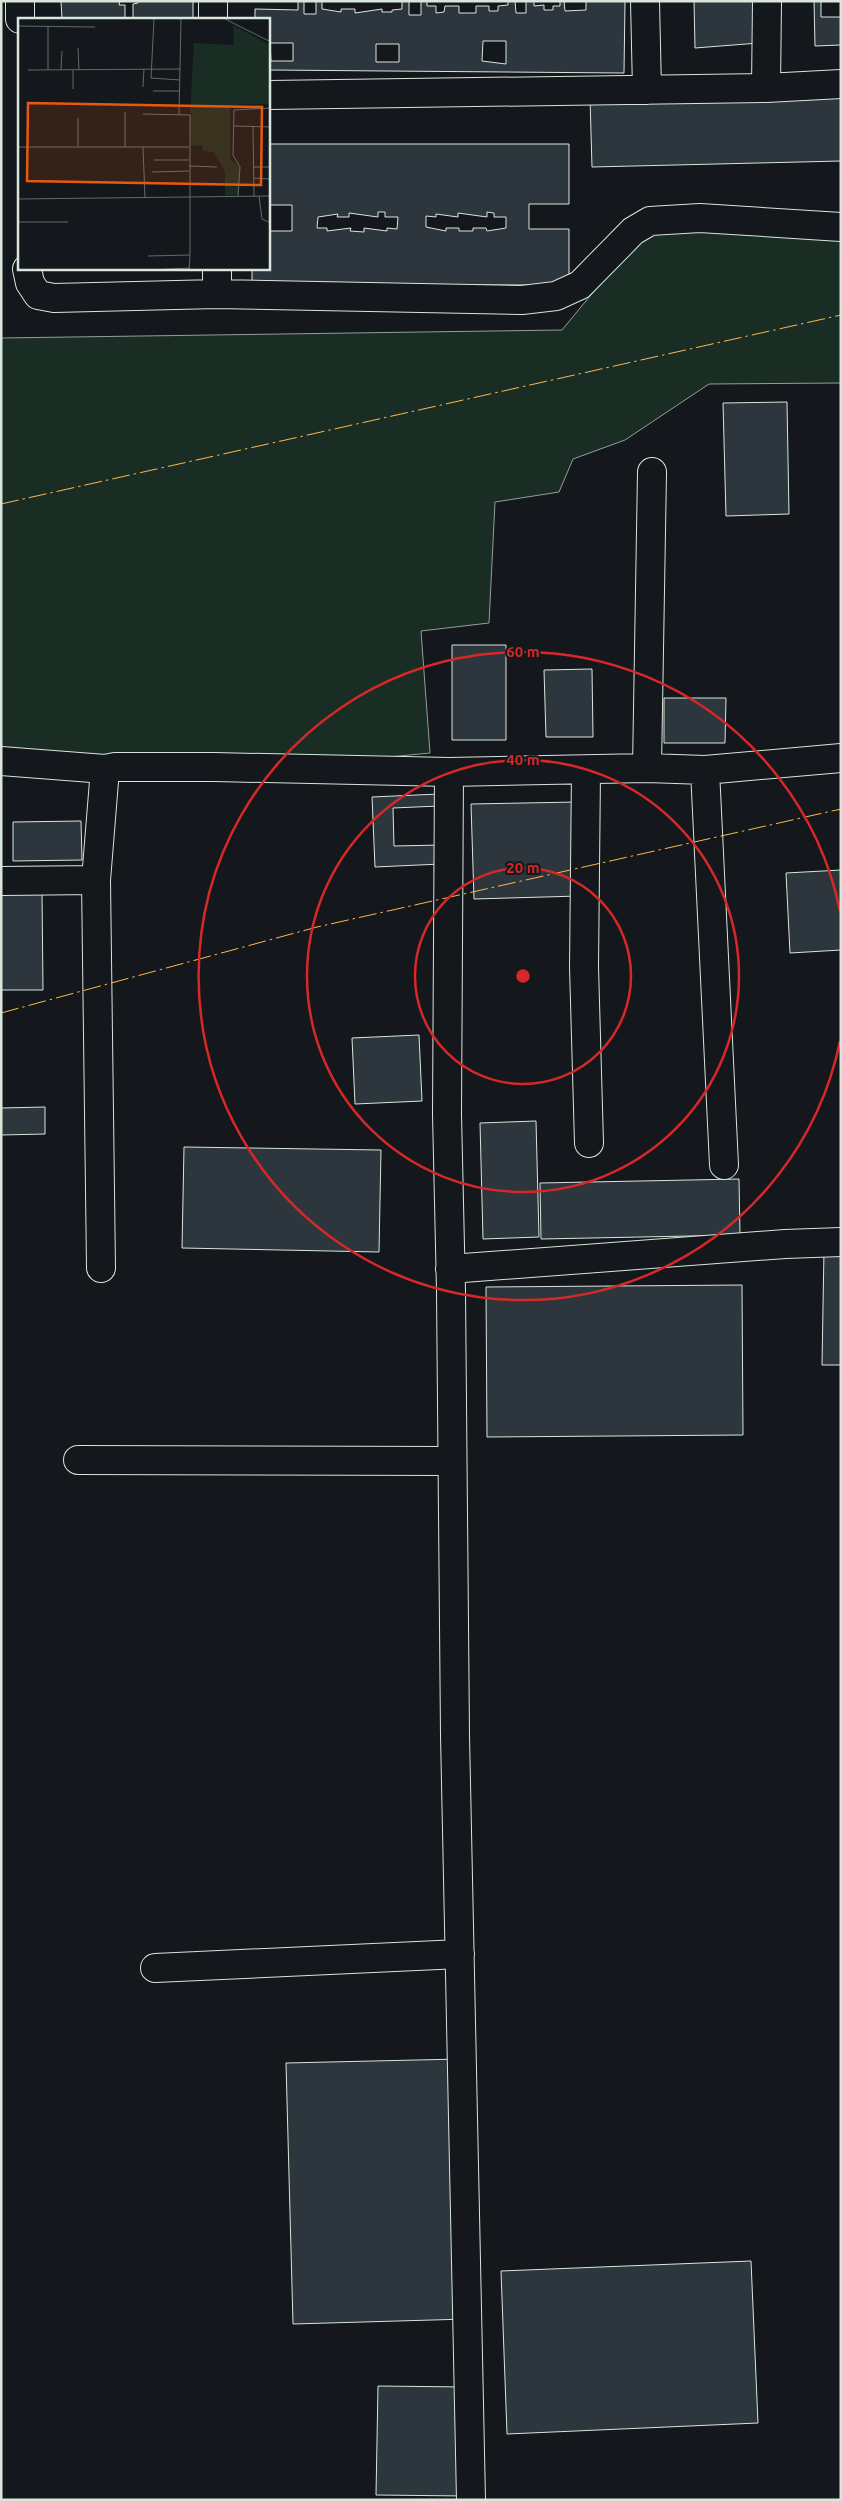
<svg xmlns="http://www.w3.org/2000/svg" width="842" height="2501" font-family="Ubuntu,sans-serif">
  <rect width="100%" height="100%" fill="#14181c"/>
  <path fill="#1a2d24" stroke="#939e99" d="M 651,222 L 841,229 L 841,383 L 709,384 L 625,440 L 573,459 L 559,492 L 495,502 L 489,623 L 421,631 L 430,753 L 193,776 L 1,759 L 1,338 L 562,330 Z"/>
  <path fill="#2c363c" stroke="#d8e6dc" fill-rule="evenodd" d="M 61,1 L 120,1 L 119,5 L 125,5 L 125,19 L 62,19 Z
    M 138,1 L 193,1 L 193,19 L 133,19 L 133,4 L 138,3 Z
    M 298,1 L 304,1 L 304,14 L 316,14 L 316,1 L 322,1 L 322,9 L 341,12 L 341,9 L 355,9 L 355,13 L 382,9 L 382,12 L 392,12 L 392,10 L 402,9 L 402,1 L 409,1 L 409,15 L 421,15 L 421,1 L 427,1 L 427,6 L 436,6 L 436,13 L 444,12 L 445,6 L 459,6 L 459,13 L 476,13 L 476,6 L 489,6 L 489,11 L 498,11 L 498,6 L 508,5 L 508,1 L 515,1 L 516,13 L 526,13 L 526,1 L 534,1 L 534,6 L 544,5 L 544,10 L 553,10 L 553,6 L 560,6 L 560,1 L 564,1 L 565,11 L 586,10 L 586,1 L 625,1 L 624,73 L 269,70 L 269,19 L 255,19 L 255,9 L 298,10 ZM 483,41 L 506,41 L 506,64 L 482,61 ZM 270,43 L 293,43 L 293,61 L 271,61 ZM 376,44 L 399,44 L 399,62 L 376,62 Z
    M 694,1 L 758,1 L 759,43 L 695,48 Z
    M 814,1 L 821,1 L 821,17 L 841,17 L 841,45 L 815,46 Z
    M 841,92 L 841,161 L 592,167 L 590,98 Z
    M 269,144 L 569,144 L 569,204 L 529,204 L 529,229 L 569,229 L 569,285 L 252,285 L 252,269 L 269,269 L 269,231 L 292,231 L 292,205 L 269,205 ZM 378,212 L 385,212 L 385,217 L 398,217 L 397,229 L 387,228 L 387,231 L 364,228 L 364,232 L 350,231 L 351,228 L 327,231 L 327,228 L 317,228 L 318,217 L 338,214 L 337,217 L 349,217 L 349,213 L 378,217 ZM 487,212 L 494,213 L 494,217 L 506,217 L 506,228 L 487,231 L 486,228 L 473,228 L 473,231 L 459,231 L 459,228 L 446,228 L 446,231 L 426,227 L 426,216 L 436,217 L 436,214 L 458,217 L 458,213 L 487,217 Z
    M 787,402 L 789,514 L 726,516 L 723,403 Z
    M 452,645 L 506,645 L 506,740 L 452,740 Z
    M 592,669 L 593,737 L 546,737 L 544,670 Z
    M 664,698 L 726,698 L 725,743 L 664,743 Z
    M 439,794 L 439,806 L 393,808 L 394,846 L 441,845 L 441,864 L 375,867 L 372,797 Z
    M 577,802 L 579,896 L 474,899 L 471,804 Z
    M 81,821 L 82,860 L 13,861 L 13,822 Z
    M 841,870 L 841,950 L 790,953 L 786,873 Z
    M 1,892 L 42,892 L 43,990 L 1,990 Z
    M 419,1035 L 422,1101 L 355,1104 L 352,1038 Z
    M 45,1107 L 45,1134 L 1,1135 L 1,1108 Z
    M 536,1121 L 539,1237 L 483,1239 L 480,1123 Z
    M 184,1147 L 381,1150 L 379,1252 L 182,1248 Z
    M 739,1179 L 740,1235 L 541,1239 L 540,1183 Z
    M 824,1250 L 841,1250 L 841,1365 L 822,1365 Z
    M 742,1285 L 743,1435 L 487,1437 L 486,1287 Z
    M 460,2059 L 467,2319 L 293,2324 L 286,2063 Z
    M 751,2261 L 758,2423 L 507,2434 L 501,2271 Z
    M 378,2386 L 467,2387 L 465,2496 L 376,2495 Z"/>
  <g fill="none" stroke-linecap="round" stroke-linejoin="round">
    <g stroke="#d8e6dc" stroke-width="30">
      <path id="minor" d="M 20,1 L 20,19
        M 213,1 L 213,19
        M 645,1 L 647,90
        M 766,88 L 767,1
        M 269,95 L 766,88 L 841,84
        M 27,269 L 30,283 L 38,295 L 54,298 L 217,294 L 522,300 L 556,296 L 580,285 L 633,231 L 650,221 L 700,218 L 841,227
        M 217,269 L 217,294
        M 1,761 L 105,769
        M 647,768 L 652,472
        M 705,770 L 724,1165
        M 586,771 L 584,967 L 589,1143
        M 449,772 L 447,1114 L 451,1291 L 455,1735 L 471,2500
        M 1,881 L 96,880
        M 101,1268 L 96,880 L 105,769 L 115,767 L 214,767 L 449,772 L 647,768 L 705,770 L 841,758
        M 450,1269 L 785,1244 L 841,1242
        M 78,1460 L 452,1461
        M 155,1968 L 460,1954"/>
    </g>
    <use href="#minor" stroke="#14181c" stroke-width="28"/>
    <path stroke="#ffb74d" stroke-width="1" stroke-dasharray="18 4 2.5 4" stroke-linecap="butt" d="M 1,504 L 841,315
      M 1,1013 L 317,927 L 841,809"/>
  </g>
  <g fill="none" stroke="#d62828" stroke-width="2.5">
    <circle cx="523" cy="976" r="108"/>
    <circle cx="523" cy="976" r="216"/>
    <path d="M840 1041A324 324 0 1 1 840 911"/>
  </g>
  <g transform="translate(18 18)">
    <rect width="252" height="252" fill="#14181c"/>
    <path d="M 215,7 L 252,27 L 252,86 L 212,87 L 212,141 L 222,149 L 221,177 L 207,178 L 207,154 L 196,134 L 185,133 L 184,127 L 173,128 L 172,97 L 176,25 L 216,27 Z" fill="#1a2d24"/>
    <path fill="none" stroke="#626a69" stroke-width="1" d="M 136,1 L 133,60 L 162,62M 207,1 L 253,24M 0,8 L 77,9M 30,8 L 30,52M 60,30 L 61,52M 43,51 L 44,33M 10,52 L 162,51M 55,52 L 55,71M 125,69 L 126,51M 135,73 L 162,73M 125,96 L 172,97 L 172,237M 161,96 L 163,1M 60,100 L 60,128M 216,108 L 253,109M 235,109 L 236,178M 0,129 L 171,129M 107,129 L 107,94M 125,129 L 127,180M 136,142 L 171,142M 171,148 L 199,149M 235,149 L 253,149M 134,154 L 171,153M 235,160 L 253,161M 220,178 L 222,149 L 215,137 L 216,92 L 253,90M 241,178 L 244,201 L 253,205M 0,181 L 253,178M 0,204 L 50,204M 130,238 L 172,237 L 171,252M 130,252 L 172,250"/>
    <path fill="#e8590c" fill-opacity="0.15" stroke="#e8590c" stroke-width="2.5" d="M 10,85 L 244,89 L 243,167 L 9,163 Z"/>
    <rect width="252" height="252" fill="none" stroke="#d8e6dc" stroke-width="2.5"/>
  </g>
  <circle cx="523" cy="976" r="8" fill="#d62828" stroke="#14181c" stroke-width="2.5"/>
  <g font-size="15" text-anchor="middle" font-weight="bold" fill="#d62828" stroke="#14181c" stroke-width="4" stroke-linejoin="round" paint-order="stroke">
    <text x="523" y="657">60 m</text>
    <text x="523" y="765">40 m</text>
    <text x="523" y="873">20 m</text>
  </g>
  <rect width="842" height="2501" fill="none" stroke="#d8e6dc" stroke-width="5"/>
</svg>
